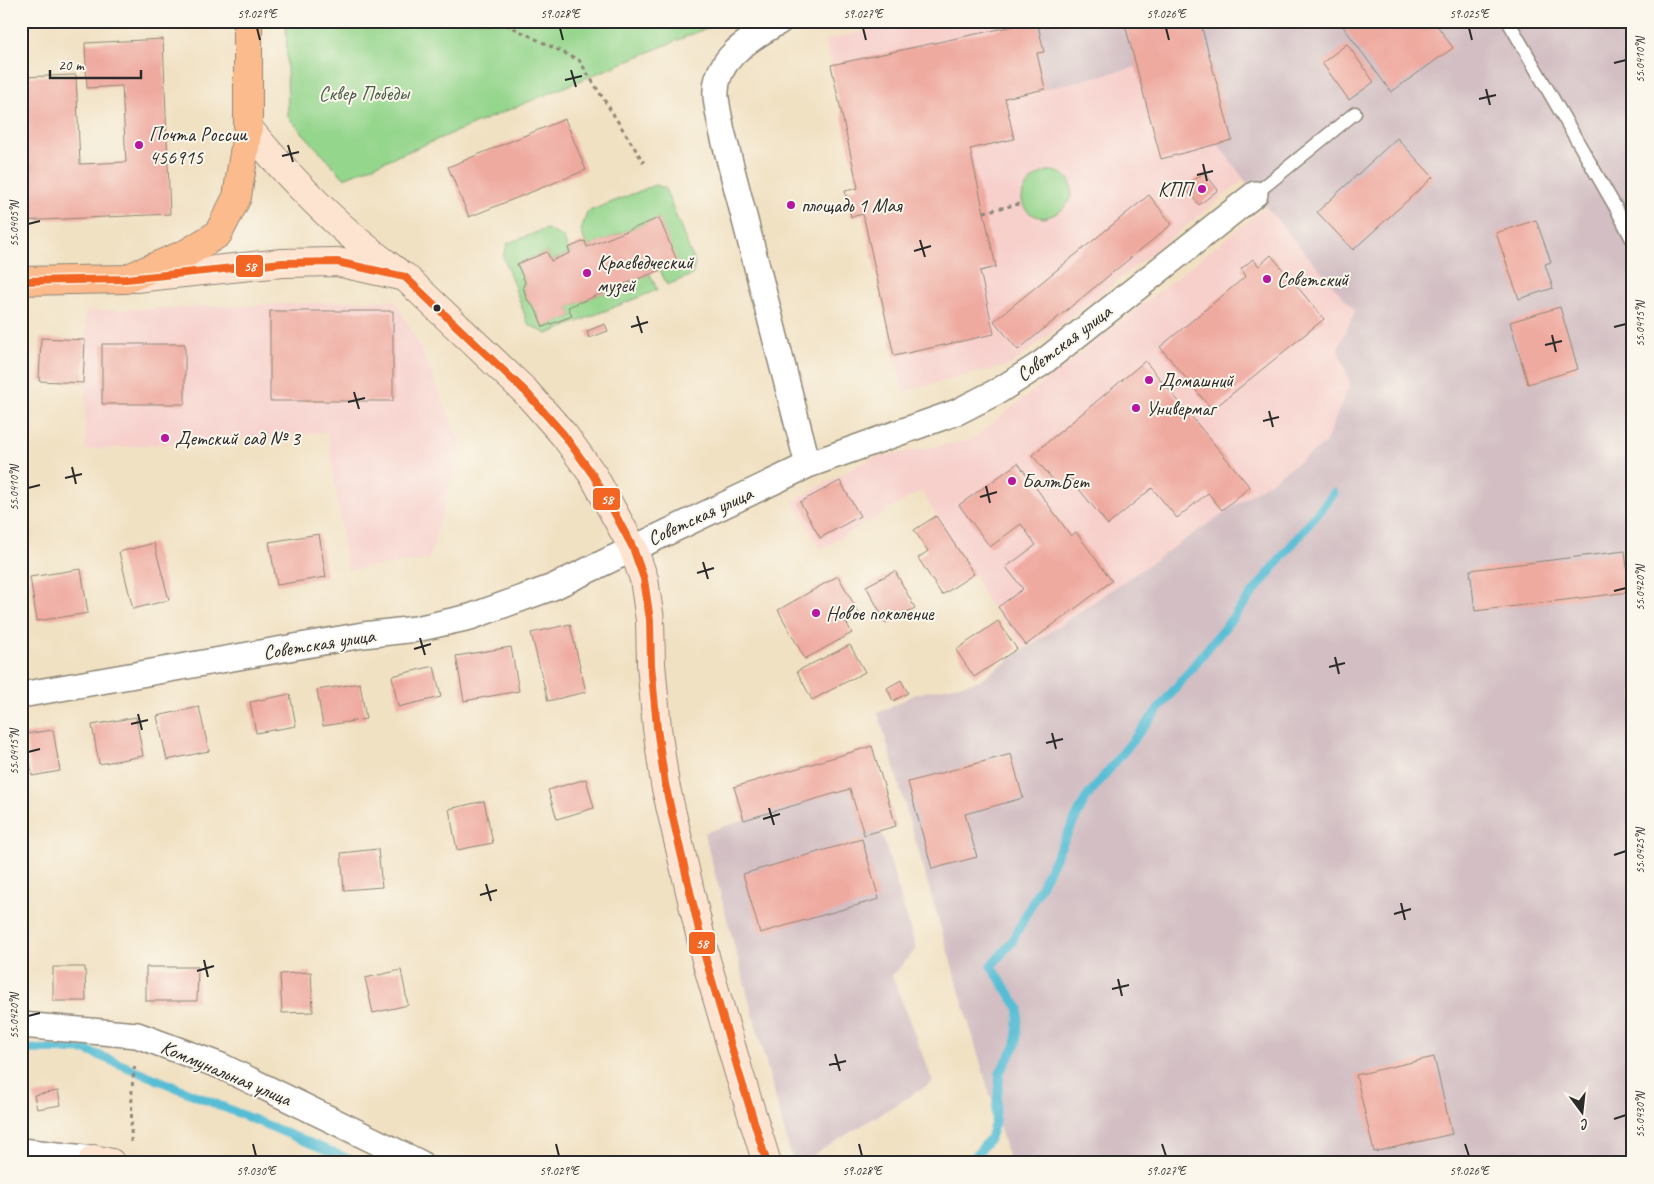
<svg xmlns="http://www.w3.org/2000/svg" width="1654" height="1184" font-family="Caveat,sans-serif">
  <rect width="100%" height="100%" fill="#fbf7ec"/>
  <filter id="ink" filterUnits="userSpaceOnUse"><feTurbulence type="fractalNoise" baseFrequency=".02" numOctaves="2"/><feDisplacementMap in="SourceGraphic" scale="10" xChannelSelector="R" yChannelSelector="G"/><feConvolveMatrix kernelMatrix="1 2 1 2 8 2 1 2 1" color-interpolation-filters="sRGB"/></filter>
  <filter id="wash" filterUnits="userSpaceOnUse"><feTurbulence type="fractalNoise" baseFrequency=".0096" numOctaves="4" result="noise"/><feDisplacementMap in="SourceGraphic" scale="20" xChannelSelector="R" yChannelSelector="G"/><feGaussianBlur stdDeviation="1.12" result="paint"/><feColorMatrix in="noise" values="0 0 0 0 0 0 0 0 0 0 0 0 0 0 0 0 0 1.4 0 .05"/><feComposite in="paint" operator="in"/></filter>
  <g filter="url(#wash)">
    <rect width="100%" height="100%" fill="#f1e1c3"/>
    <path fill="#f7d0cc" d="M 906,21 L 1037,21 L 1044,52 L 1037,53 L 1136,67 L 1218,144 L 1245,179 L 1011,365 L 903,391 L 863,214 L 851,217 L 845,191 L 858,187 L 826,40 Z
      M 1267,206 L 1355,311 L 1338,349 L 1350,382 L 1326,444 L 1024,649 L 986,599 L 974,574 L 921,491 L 821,549 L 793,501 L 872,458 L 971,440 Z
      M 395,300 L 420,347 L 461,444 L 429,560 L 347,570 L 328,432 L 85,450 L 86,311 Z"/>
    <path fill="#d2bec3" d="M 1037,21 L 1633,21 L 1633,1163 L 1006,1163 L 1009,1160 L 878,713 L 916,694 L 978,681 L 1325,444 L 1350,383 L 1338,349 L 1355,311 L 1255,194 L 1218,144 L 1161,159 L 1136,67 L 1045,89 L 1037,53 L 1044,51 Z
      M 872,746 L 896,826 L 881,830 L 916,949 L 892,976 L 933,1082 L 800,1163 L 793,1163 L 704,833 L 744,820 L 734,787 Z"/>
    <path fill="#95d68d" stroke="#60805c" d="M 286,21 L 724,21 L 344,178 L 288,117 Z
      M 1047,171 C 1083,170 1078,212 1043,218 C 1009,211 1021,180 1047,171 Z
      M 655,185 L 665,188 L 695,264 L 692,275 L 667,285 L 660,270 L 677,263 L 659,218 L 587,247 L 581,231 L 587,212 Z
      M 546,229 L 563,237 L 570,253 L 551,261 L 547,252 L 517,264 L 525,282 L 523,288 L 526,298 L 536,310 L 543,327 L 572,316 L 568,307 L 650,274 L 657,290 L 547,334 L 528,324 L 503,256 L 508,243 Z"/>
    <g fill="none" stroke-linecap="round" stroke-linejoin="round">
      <path stroke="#56bdd4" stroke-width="9" d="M 21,1049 L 86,1050 L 358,1163
        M 970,1163 L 990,1138 L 995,1122 L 1000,1072 L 1016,1045 L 1019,1008 L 991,966 L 1012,942 L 1086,798 L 1334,493"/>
    </g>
    <g id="blocks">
      <path fill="#efaaa0" d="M 1037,21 L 1044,52 L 1037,53 L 1045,89 L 1005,98 L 1014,139 L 970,149 L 996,267 L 980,271 L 994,334 L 894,356 L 863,214 L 851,217 L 845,191 L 858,188 L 831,65 Z
        M 1124,21 L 1200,21 L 1232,140 L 1161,159 Z
        M 1339,21 L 1434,21 L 1453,48 L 1391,92 Z
        M 163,39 L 170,214 L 21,221 L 21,77 L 76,75 L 80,164 L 126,162 L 122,86 L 87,88 L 85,43 Z
        M 1347,44 L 1374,82 L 1349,100 L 1322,63 Z
        M 565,119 L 586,170 L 469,217 L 448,167 Z
        M 1397,138 L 1433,177 L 1353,250 L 1317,212 Z
        M 1204,172 L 1218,190 L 1199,205 L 1185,188 Z
        M 1149,195 L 1172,224 L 1018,350 L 994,321 Z
        M 659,218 L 678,263 L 568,307 L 572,316 L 543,327 L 536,310 L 526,298 L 523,287 L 525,282 L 517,264 L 547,252 L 551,261 L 570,253 L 568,248 L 585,241 L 587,247 Z
        M 1536,220 L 1551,262 L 1545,264 L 1553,288 L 1519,299 L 1496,233 Z
        M 1271,255 L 1324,319 L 1212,410 L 1160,347 L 1246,276 L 1241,269 L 1253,259 L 1259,266 Z
        M 1560,307 L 1578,369 L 1528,384 L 1510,322 Z
        M 270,311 L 393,311 L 393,401 L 270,401 Z
        M 605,324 L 608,331 L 589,338 L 587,331 Z
        M 41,338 L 85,340 L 83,383 L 39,381 Z
        M 102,344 L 185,344 L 185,404 L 102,404 Z
        M 1145,361 L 1250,487 L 1222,510 L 1208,493 L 1177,518 L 1152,488 L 1108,525 L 1070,478 L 1059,487 L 1032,455 Z
        M 1018,463 L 1071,536 L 1076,532 L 1112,581 L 1026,645 L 998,607 L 1023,589 L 1006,567 L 1036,545 L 1021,524 L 990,547 L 959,505 Z
        M 840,481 L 860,516 L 820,538 L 800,502 Z
        M 936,516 L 974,574 L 942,595 L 918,558 L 928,551 L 914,530 Z
        M 319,534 L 326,577 L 277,585 L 269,542 Z
        M 154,543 L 169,600 L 133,609 L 119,552 Z
        M 1625,551 L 1630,592 L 1475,611 L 1470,570 Z
        M 81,569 L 88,613 L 37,621 L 30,577 Z
        M 895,571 L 915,608 L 886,623 L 866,586 Z
        M 838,576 L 860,615 L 846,622 L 852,633 L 805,659 L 778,610 Z
        M 998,621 L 1017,649 L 974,677 L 956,650 Z
        M 570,624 L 586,692 L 548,701 L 531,633 Z
        M 850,645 L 865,672 L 812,700 L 797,671 Z
        M 511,647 L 519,691 L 464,701 L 456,656 Z
        M 434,666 L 441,697 L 398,707 L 392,676 Z
        M 901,680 L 908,693 L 893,701 L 887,688 Z
        M 360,683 L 366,719 L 323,726 L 317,690 Z
        M 290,694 L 296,726 L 256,733 L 250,702 Z
        M 199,707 L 209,751 L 167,760 L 157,716 Z
        M 136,717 L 143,756 L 99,764 L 92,725 Z
        M 53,730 L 60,771 L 32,776 L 25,734 Z
        M 872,746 L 896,826 L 864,835 L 850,789 L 744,820 L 734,787 Z
        M 1011,754 L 1023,798 L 965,814 L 977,857 L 932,869 L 908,782 Z
        M 586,779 L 594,808 L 557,819 L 548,790 Z
        M 484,801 L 493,843 L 457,850 L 449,809 Z
        M 862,839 L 879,899 L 760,933 L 743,874 Z
        M 378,849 L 382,887 L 344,890 L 341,853 Z
        M 53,967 L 85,967 L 86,1001 L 53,1001 Z
        M 146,967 L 198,967 L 197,1001 L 146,1001 Z
        M 401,970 L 408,1005 L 373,1013 L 365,978 Z
        M 311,972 L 313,1012 L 282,1013 L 280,974 Z
        M 1434,1057 L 1452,1134 L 1374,1152 L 1356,1075 Z
        M 58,1091 L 61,1105 L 37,1109 L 34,1095 Z"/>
    </g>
  </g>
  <g filter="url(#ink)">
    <use href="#blocks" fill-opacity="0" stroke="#8e8677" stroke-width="1"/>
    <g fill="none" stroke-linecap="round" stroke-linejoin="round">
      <g stroke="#8e8677" stroke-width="15">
        <path id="lane" d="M 1508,21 L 1616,208 L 1633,241
          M 1255,194 L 1355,113"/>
      </g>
      <g stroke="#8e8677" stroke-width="28">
        <path id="street" d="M 780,21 C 752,38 713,58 716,97 C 717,108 720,120 722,131 L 808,465
          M 21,695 L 363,635 L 416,629 L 470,617 L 553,587 L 808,465 L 957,412 L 1000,390 L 1042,363 L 1255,194
          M 21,1025 L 137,1035 L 221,1066 L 420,1163
          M 21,1151 L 93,1159"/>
      </g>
      <g stroke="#8e8677" stroke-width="30">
        <path id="secondary" d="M 248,128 C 292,181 339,230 396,271
          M 135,278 L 282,263 L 337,262 L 405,277 L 526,392 L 564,435 L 593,475 L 633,548 L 644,579 L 650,620 L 651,664 L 657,728 L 665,784 L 706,960 L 739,1073 L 767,1163
          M 93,1159 L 111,1163"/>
      </g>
      <g stroke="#8e8677" stroke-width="30">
        <path id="primary" d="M 21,281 L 126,279 L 187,253 L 218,234 L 237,197 L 248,128 L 248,21"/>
      </g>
      <path stroke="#8e8677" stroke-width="3" stroke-dasharray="4 4" stroke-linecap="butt" d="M 499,21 L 579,60 L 644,163
        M 984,212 L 1023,203
        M 131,1142 L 132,1088 L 135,1063"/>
      <use href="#lane" stroke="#fff" stroke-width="12"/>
      <use href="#street" stroke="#fff" stroke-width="25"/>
      <use href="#secondary" stroke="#fde4d1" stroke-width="28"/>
      <use href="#primary" stroke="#fbbb8c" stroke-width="28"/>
      <g stroke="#fbf7ec" stroke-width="11">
        <path id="bus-1" d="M 21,281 L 126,279 L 282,263 L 337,262 L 405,277 L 526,392 L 564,435 L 593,475 L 614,512 L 633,548 L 644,579 L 650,620 L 651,664 L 657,728 L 665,784 L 706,960 L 739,1073 L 767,1163"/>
      </g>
      <use href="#bus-1" stroke="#f26522" stroke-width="8"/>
    </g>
  </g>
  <path fill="none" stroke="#2b2b2b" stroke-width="2" d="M 257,28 L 260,40M 560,28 L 563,40M 863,28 L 866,40M 1166,28 L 1169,40M 1469,28 L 1472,40M 1614,63 L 1626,60M 571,70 L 576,87M 565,80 L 582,76M 1486,89 L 1490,105M 1479,99 L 1496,95M 288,145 L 293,162M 282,156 L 299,152M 1203,164 L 1207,181M 1197,175 L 1213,171M 28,224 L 40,221M 920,240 L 925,257M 914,251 L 931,246M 637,316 L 642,333M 631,327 L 648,322M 1614,327 L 1626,324M 1552,335 L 1556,352M 1545,345 L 1562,341M 354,392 L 359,409M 348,402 L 365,398M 1269,411 L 1273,427M 1263,421 L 1279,417M 72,467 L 76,484M 65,478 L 82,474M 986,486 L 990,503M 28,488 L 40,485M 980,497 L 997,492M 703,562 L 708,579M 697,573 L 714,568M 1614,591 L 1626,588M 420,638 L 425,655M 414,649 L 431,644M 1335,657 L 1339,674M 1329,667 L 1345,663M 138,714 L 142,730M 131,724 L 148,720M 1052,733 L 1056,749M 1046,743 L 1063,739M 28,752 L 40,749M 769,808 L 774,825M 763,819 L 780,814M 1614,855 L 1626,851M 486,884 L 491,901M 480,895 L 497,890M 1401,903 L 1405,920M 1394,914 L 1411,909M 204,960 L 208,977M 197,971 L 214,966M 1118,979 L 1122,996M 1112,989 L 1129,985M 28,1016 L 40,1013M 835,1054 L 840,1071M 829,1065 L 846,1061M 1614,1119 L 1626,1115M 253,1144 L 256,1156M 556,1144 L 559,1156M 859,1144 L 862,1156M 1162,1144 L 1166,1156M 1465,1144 L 1469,1156"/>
  <g fill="#b5179e" stroke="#fbf7ec" stroke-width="2">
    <circle cx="139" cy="145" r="5"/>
    <circle cx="1202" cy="189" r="5"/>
    <circle cx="791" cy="205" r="5"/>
    <circle cx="587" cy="273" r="5"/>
    <circle cx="1267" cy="279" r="5"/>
    <circle cx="1149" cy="380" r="5"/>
    <circle cx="1136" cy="408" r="5"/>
    <circle cx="165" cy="438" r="5"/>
    <circle cx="1012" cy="481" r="5"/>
    <circle cx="816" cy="613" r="5"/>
  </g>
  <circle fill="#2b2b2b" stroke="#fbf7ec" stroke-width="2" cx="437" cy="308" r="4.5"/>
  <g text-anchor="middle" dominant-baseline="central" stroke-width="4" stroke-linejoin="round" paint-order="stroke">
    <g font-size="20" fill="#4b5e48" stroke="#fbf7ec">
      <text x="364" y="93">Сквер Победы</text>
    </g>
    <g font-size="20" fill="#2b2b2b" stroke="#fbf7ec" text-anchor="start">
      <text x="149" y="134">Почта России<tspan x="149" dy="23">456915</tspan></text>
      <text x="1192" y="189" text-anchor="end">КПП</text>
      <text x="801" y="205">площадь 1 Мая</text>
      <text x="597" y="262">Краеведческий<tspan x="597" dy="23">музей</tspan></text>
      <text x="1277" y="279">Советский</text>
      <text x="1159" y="380">Домашний</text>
      <text x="1146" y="408">Универмаг</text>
      <text x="175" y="438">Детский сад № 3</text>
      <text x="1022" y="481">БалтБет</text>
      <text x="826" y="613">Новое поколение</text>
    </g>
    <g font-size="20" fill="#2b2b2b" stroke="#fbf7ec">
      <text transform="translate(1064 343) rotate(-37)">Советская улица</text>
      <text transform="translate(700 516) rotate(-25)">Советская улица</text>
      <text transform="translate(319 644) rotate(-9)">Советская улица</text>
      <text transform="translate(226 1073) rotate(23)">Коммунальная улица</text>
    </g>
  </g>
  <g stroke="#fbf7ec" stroke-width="2">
    <rect x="235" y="254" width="29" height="24" rx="5" fill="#f26522"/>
    <rect x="592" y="487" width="29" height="24" rx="5" fill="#f26522"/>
    <rect x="688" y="931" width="28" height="24" rx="5" fill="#f26522"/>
  </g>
  <g font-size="14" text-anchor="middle" font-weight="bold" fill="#fff">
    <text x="250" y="271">58</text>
    <text x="607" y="504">58</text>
    <text x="702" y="948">58</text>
  </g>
  <rect width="1654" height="1184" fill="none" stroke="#fbf7ec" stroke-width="55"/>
  <g transform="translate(1582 1112) rotate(165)" stroke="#fbf7ec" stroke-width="4" paint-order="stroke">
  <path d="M0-4L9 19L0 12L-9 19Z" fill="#2b2b2b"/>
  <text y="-8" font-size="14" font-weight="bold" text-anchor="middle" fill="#2b2b2b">С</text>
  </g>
  <path d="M50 70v8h91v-8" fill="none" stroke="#2b2b2b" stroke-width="2.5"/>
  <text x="58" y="70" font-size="15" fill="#2b2b2b" stroke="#fbf7ec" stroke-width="4" paint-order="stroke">20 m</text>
  <rect x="28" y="28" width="1598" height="1128" fill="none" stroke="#2b2b2b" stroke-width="2"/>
  <g font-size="12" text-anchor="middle" fill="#2b2b2b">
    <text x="257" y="18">59.029°E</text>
    <text x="560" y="18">59.028°E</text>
    <text x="863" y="18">59.027°E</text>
    <text x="1166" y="18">59.026°E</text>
    <text x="1469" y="18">59.025°E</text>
    <text transform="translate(1640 60) rotate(-90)" y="4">55.0410°N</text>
    <text transform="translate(14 224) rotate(-90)" y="4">55.0405°N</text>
    <text transform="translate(1640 324) rotate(-90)" y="4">55.0415°N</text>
    <text transform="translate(14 488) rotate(-90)" y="4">55.0410°N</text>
    <text transform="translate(1640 588) rotate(-90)" y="4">55.0420°N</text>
    <text transform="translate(14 752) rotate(-90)" y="4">55.0415°N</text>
    <text transform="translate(1640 851) rotate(-90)" y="4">55.0425°N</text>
    <text transform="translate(14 1016) rotate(-90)" y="4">55.0420°N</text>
    <text transform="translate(1640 1115) rotate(-90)" y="4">55.0430°N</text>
    <text x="256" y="1175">59.030°E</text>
    <text x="559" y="1175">59.029°E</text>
    <text x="862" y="1175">59.028°E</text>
    <text x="1166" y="1175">59.027°E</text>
    <text x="1469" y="1175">59.026°E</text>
  </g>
</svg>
